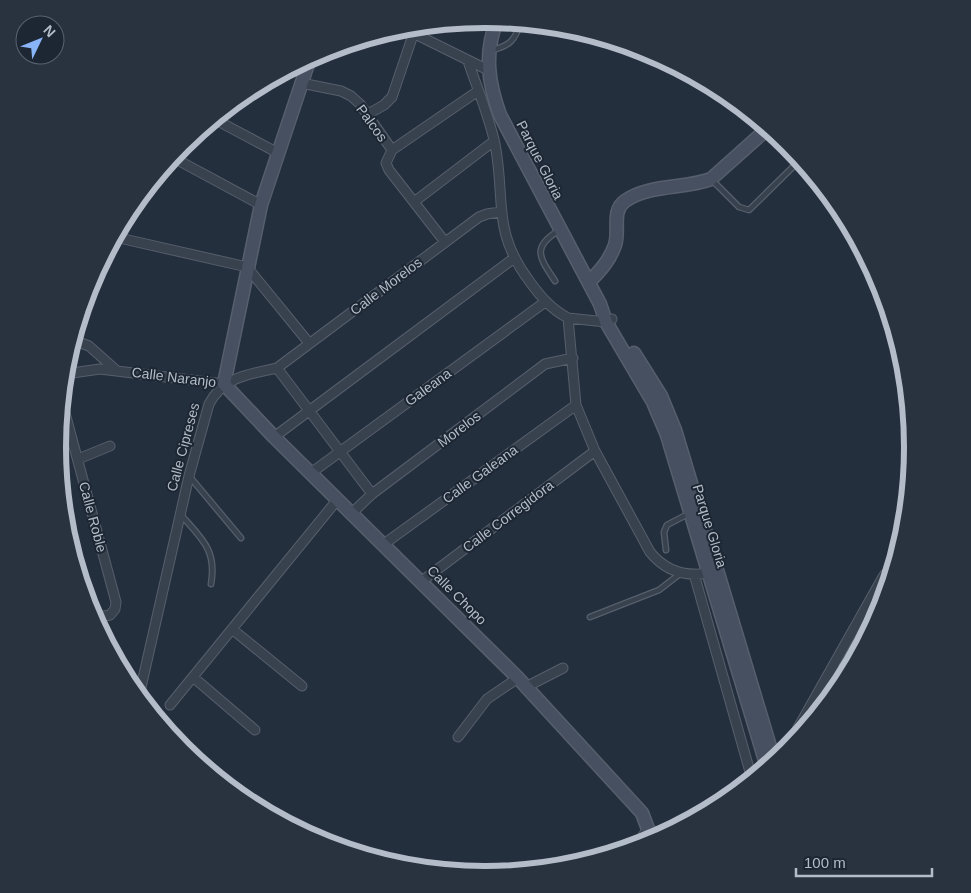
<svg xmlns="http://www.w3.org/2000/svg" width="971" height="893" font-family="Arial,sans-serif">
  <rect width="100%" height="100%" fill="#242f3e"/>
  <g fill="none" stroke-linecap="round" stroke-linejoin="round">
    <g stroke="#565f6c" stroke-width="7">
      <path id="lane" d="M 492,50 C 510,46 515,40 521,22
        M 712,180 L 739,207 L 749,210 L 801,159
        M 555,281 C 540,258 531,248 558,231
        M 190,477 L 241,538
        M 181,515 C 202,539 217,550 211,584
        M 666,550 L 664,532 L 667,525 L 690,513
        M 590,617 L 659,590 L 681,573"/>
    </g>
    <g stroke="#565f6c" stroke-width="11">
      <path id="street" d="M 401,27 L 488,70
        M 468,61 C 477,88 489,116 495,144 C 506,201 491,230 530,282 C 541,297 551,309 568,318 L 576,405 L 595,451 L 650,552 C 666,572 688,578 714,572
        M 301,83 L 341,91 L 351,96 L 360,104 L 392,150 L 386,163 L 389,170 L 445,242
        M 368,114 L 384,105 L 392,97 L 416,26
        M 214,119 L 278,153
        M 392,150 L 478,91
        M 172,157 L 261,205
        M 414,202 L 494,141
        M 115,237 L 247,267 L 309,343
        M 568,318 L 606,322 L 612,319
        M 73,340 L 89,346 L 116,370
        M 277,368 L 372,494
        M 65,374 L 100,369 L 224,384
        M 62,402 L 116,602 L 115,609 L 110,615 L 94,618
        M 274,437 L 513,259
        M 78,459 L 110,446
        M 311,473 L 545,302
        M 352,513 L 372,494 L 545,364 L 573,358
        M 384,544 L 576,405
        M 694,574 L 752,779
        M 422,581 L 595,451
        M 232,629 L 302,686
        M 830,673 L 850,668
        M 193,677 L 255,730
        M 526,687 L 563,668
        M 139,696 L 189,476 L 209,404 C 223,377 249,374 277,368 L 479,217 L 487,214 L 500,212
        M 170,705 L 338,499
        M 458,737 L 487,699 L 518,678
        M 785,751 L 883,577 L 885,574 L 891,576
        M 635,846 L 648,829"/>
    </g>
    <g stroke="#565f6c" stroke-width="15">
      <path id="secondary" d="M 497,20 C 484,53 488,82 500,115 L 600,304 L 606,322 L 653,402 L 667,435 L 767,767
        M 310,58 L 261,205 L 224,384 L 274,437 L 518,678 L 642,813 L 648,829 L 657,838
        M 589,282 C 600,271 610,260 615,245 C 620,230 611,211 625,201 C 649,184 685,189 711,179 L 768,128
        M 634,353 L 661,396 L 675,430 L 774,760"/>
    </g>
    <use href="#lane" stroke="#38414e" stroke-width="4.5"/>
    <use href="#street" stroke="#38414e" stroke-width="9"/>
    <use href="#secondary" stroke="#465061" stroke-width="12"/>
  </g>
  <g text-anchor="middle" dominant-baseline="central" stroke-width="4" stroke-linejoin="round" paint-order="stroke">
    <g font-size="14" fill="#b4bcc9" stroke="#1d2633">
      <text transform="translate(372 123) rotate(54)">Palcos</text>
      <text transform="translate(540 160) rotate(63)">Parque Gloria</text>
      <text transform="translate(386 286) rotate(-37)">Calle Morelos</text>
      <text transform="translate(174 377) rotate(7)">Calle Naranjo</text>
      <text transform="translate(428 387) rotate(-36)">Galeana</text>
      <text transform="translate(459 429) rotate(-37)">Morelos</text>
      <text transform="translate(183 447) rotate(-75)">Calle Cipreses</text>
      <text transform="translate(480 474) rotate(-36)">Calle Galeana</text>
      <text transform="translate(508 516) rotate(-37)">Calle Corregidora</text>
      <text transform="translate(93 517) rotate(75)">Calle Roble</text>
      <text transform="translate(710 526) rotate(73)">Parque Gloria</text>
      <text transform="translate(457 595) rotate(45)">Calle Chopo</text>
    </g>
  </g>
  <path d="M0 0H971V893H0ZM66 447a419 419 0 1 1 838 0a419 419 0 1 1-838 0Z" fill="#29323f" fill-rule="evenodd"/>
  <path fill="none" stroke="#b4bcc9" stroke-width="6" d="M66 447a419 419 0 1 1 838 0a419 419 0 1 1-838 0Z"/>
  <g transform="translate(40 40) rotate(47)"><circle r="24" fill="#1d2633" stroke="#59626f"/>
  <path d="M0-4L9 19L0 12L-9 19Z" fill="#8ab4f8"/>
  <text y="-8" font-size="14" font-weight="bold" text-anchor="middle" fill="#b4bcc9">N</text>
  </g>
  <path d="M796 868v8h136v-8" fill="none" stroke="#b4bcc9" stroke-width="2.5"/>
  <text x="804" y="868" font-size="15" fill="#b4bcc9" stroke="#1d2633" stroke-width="4" paint-order="stroke">100 m</text>
</svg>
